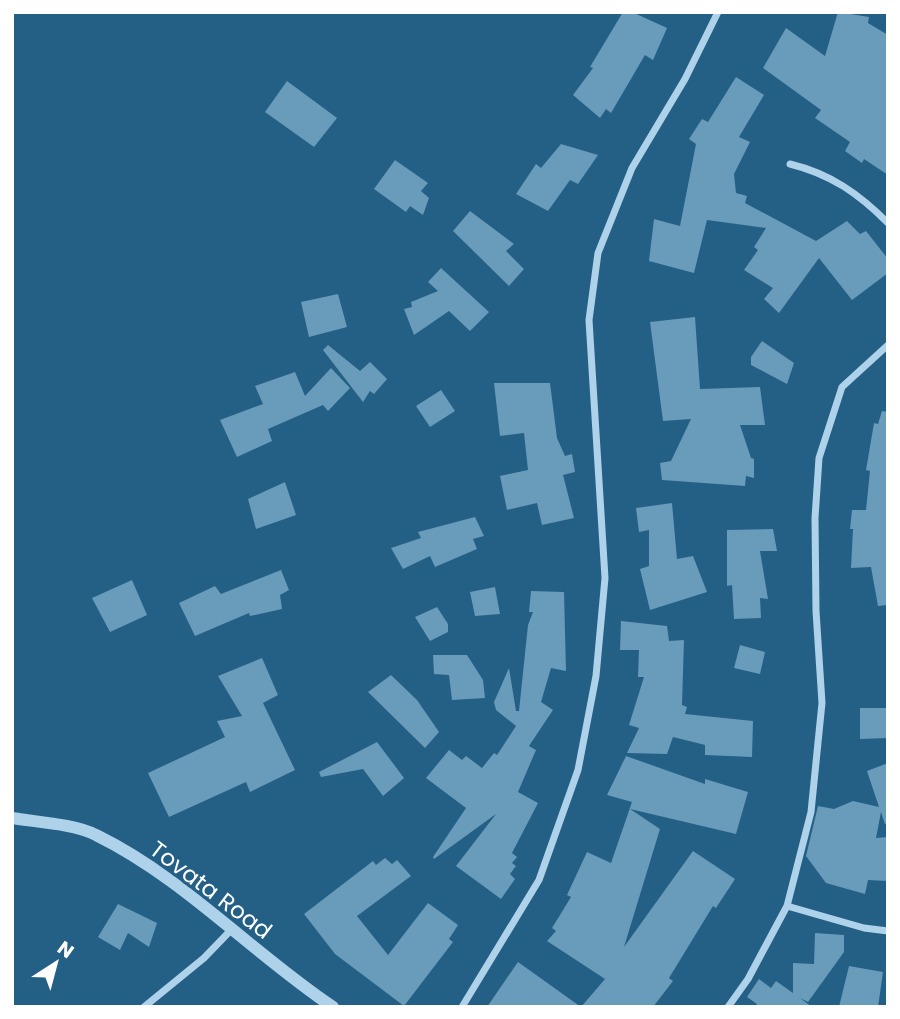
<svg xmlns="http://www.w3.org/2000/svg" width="900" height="1019" font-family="Poppins,sans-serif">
  <rect width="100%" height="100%" fill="#245f86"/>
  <path fill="#699bba" d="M 623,12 L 632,12 L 667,28 L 653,60 L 645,55 L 611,113 L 606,109 L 600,118 L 573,95 L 593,68 L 590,67 Z
    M 838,12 L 869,17 L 868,23 L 888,35 L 888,175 L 864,159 L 862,163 L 845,151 L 850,142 L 815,118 L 821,110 L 763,68 L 786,28 L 825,56 Z
    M 736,77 L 764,95 L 739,137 L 750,142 L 734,174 L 736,193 L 747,196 L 745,203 L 816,241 L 847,221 L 860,234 L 866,231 L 888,259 L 888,273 L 852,300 L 819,258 L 779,313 L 764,299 L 773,288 L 744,270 L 758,250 L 754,247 L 766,228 L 707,220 L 694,273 L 649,261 L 654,219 L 680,226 L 696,144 L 689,139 L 702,119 L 708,122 Z
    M 287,81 L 337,118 L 314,147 L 265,112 Z
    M 561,144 L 598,155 L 578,184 L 570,180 L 548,211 L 516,194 L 536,164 L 541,168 Z
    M 395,160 L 428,183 L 421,191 L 429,198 L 423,215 L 410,206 L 406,212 L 374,189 Z
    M 470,211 L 514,244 L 506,251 L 524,269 L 509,286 L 453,231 Z
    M 441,268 L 489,312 L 470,331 L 449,311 L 414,335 L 404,309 L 412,307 L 411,302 L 438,291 L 428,282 Z
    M 338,294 L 347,327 L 309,337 L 301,302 Z
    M 695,317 L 700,389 L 760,387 L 765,425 L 740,425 L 751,458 L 754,459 L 754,478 L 746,476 L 745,486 L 662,480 L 660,463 L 671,461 L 691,419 L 663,421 L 650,322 Z
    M 762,341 L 794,363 L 787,384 L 751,365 L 751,357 Z
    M 328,345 L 360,371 L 370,362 L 387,379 L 374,394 L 370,391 L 363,402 L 323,350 Z
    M 331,368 L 350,388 L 328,411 L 323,405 L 268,429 L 272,441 L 237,457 L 220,420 L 263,404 L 255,386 L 295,372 L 305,396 Z
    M 494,383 L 550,383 L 557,438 L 565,456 L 572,454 L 575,472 L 563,475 L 574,518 L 542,525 L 537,503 L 507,510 L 500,476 L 528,470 L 524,433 L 500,436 Z
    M 441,390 L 455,411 L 430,427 L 416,406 Z
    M 882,411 L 888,412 L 888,605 L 878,606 L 871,567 L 851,568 L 853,529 L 850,529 L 852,510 L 866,510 L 870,471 L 866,470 L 874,423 L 878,424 Z
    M 285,482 L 296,515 L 256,529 L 248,499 Z
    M 672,503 L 677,559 L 693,556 L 707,592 L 650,610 L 640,569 L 649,566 L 649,530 L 639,532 L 636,508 Z
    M 475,517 L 484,536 L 473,539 L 477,549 L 435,567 L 430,556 L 403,569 L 391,548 L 421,538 L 418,532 Z
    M 773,529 L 777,551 L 760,551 L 768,599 L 760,598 L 761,618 L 734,619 L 732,585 L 727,586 L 727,530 Z
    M 281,570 L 289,590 L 280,595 L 282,609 L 250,616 L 249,613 L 195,636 L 179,603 L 215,586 L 221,594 Z
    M 132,580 L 147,615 L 110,632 L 92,598 Z
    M 495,587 L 500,614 L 475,616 L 470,592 Z
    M 531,591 L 564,592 L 566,671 L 551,668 L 541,702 L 553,710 L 529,746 L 536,750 L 518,792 L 538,803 L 512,853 L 517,857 L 512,863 L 516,866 L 510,874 L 515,879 L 501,899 L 456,866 L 496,814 L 434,859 L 433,857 L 466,808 L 426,778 L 449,750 L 462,760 L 466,756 L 482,768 L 494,753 L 497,755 L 516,726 L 496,710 L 494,702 L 509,668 L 516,711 L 519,711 L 528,625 L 533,612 L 529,612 Z
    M 437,607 L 448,624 L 448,632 L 430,641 L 415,617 Z
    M 621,621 L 667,626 L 669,641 L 684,640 L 682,705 L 687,707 L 685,714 L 753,721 L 752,757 L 705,755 L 705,745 L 673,737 L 667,754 L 627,753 L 639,728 L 629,725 L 644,677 L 638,677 L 639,650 L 620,650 Z
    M 740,645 L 765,652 L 760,674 L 734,668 Z
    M 433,655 L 467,655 L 483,680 L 485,698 L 452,700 L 449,675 L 434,674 Z
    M 262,658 L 278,695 L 263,703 L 295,770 L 250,792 L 246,782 L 169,817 L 148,773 L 225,737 L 217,721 L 242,716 L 218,676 Z
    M 391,675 L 417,700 L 439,732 L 425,748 L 368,692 Z
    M 860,708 L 888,708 L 888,738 L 860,739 Z
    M 377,742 L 404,778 L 383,796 L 363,769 L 321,777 L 319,772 Z
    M 626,756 L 705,784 L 705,779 L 748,792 L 736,834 L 630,809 L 660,829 L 624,947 L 693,851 L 735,879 L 716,908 L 713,906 L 669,978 L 673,981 L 653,1007 L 487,1007 L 518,962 L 581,1007 L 605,979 L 547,941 L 556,931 L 552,928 L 571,897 L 567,895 L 587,852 L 611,863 L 632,802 L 607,795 Z
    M 888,763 L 888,823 L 885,824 L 881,812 L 876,838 L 888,837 L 888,881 L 868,880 L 865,894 L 826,883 L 806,856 L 818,806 L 834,809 L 853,801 L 879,807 L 867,771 Z
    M 385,858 L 392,864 L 397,860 L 411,876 L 357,916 L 388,955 L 428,903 L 458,925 L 449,939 L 453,942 L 404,1006 L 335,954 L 304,914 L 373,861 L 376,865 Z
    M 118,904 L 157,923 L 149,947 L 128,933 L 120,950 L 98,937 Z
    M 815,933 L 844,935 L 844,952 L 808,1002 L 800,998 L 812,1007 L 754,1007 L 757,1004 L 747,997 L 759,979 L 771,988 L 776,981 L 793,993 L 793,963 L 814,964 Z
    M 849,966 L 883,972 L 878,1007 L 839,1007 Z"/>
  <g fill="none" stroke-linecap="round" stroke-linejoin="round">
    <path stroke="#aed2e9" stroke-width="7" d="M 790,164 C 831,174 859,194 888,223
      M 787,906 L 864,928 L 888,931
      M 144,1007 L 204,958 L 231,930
      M 462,1007 L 539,880 L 578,770 L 596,676 L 605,578 L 589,320 L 598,253 L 632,168 L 685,79 L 718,12
      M 728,1007 L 748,979 L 787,906 L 811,812 L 822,703 L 816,611 L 815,518 L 819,458 L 842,387 L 888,345"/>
    <path stroke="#aed2e9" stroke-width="12" d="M 12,818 C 36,822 75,824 96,835 C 184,878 252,953 333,1007"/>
  </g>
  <g text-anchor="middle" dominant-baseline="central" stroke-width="6" stroke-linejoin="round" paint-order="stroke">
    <g font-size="23" fill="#fff" stroke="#245f86">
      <text transform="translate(211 890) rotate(37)">Tovata Road</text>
    </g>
  </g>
  <rect width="900" height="1019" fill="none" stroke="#ffffff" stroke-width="28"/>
  <g transform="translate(56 963) rotate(36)" stroke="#245f86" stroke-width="5" paint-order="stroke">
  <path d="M0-5L12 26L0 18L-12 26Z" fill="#ffffff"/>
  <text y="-10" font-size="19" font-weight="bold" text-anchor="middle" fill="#ffffff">N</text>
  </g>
</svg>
